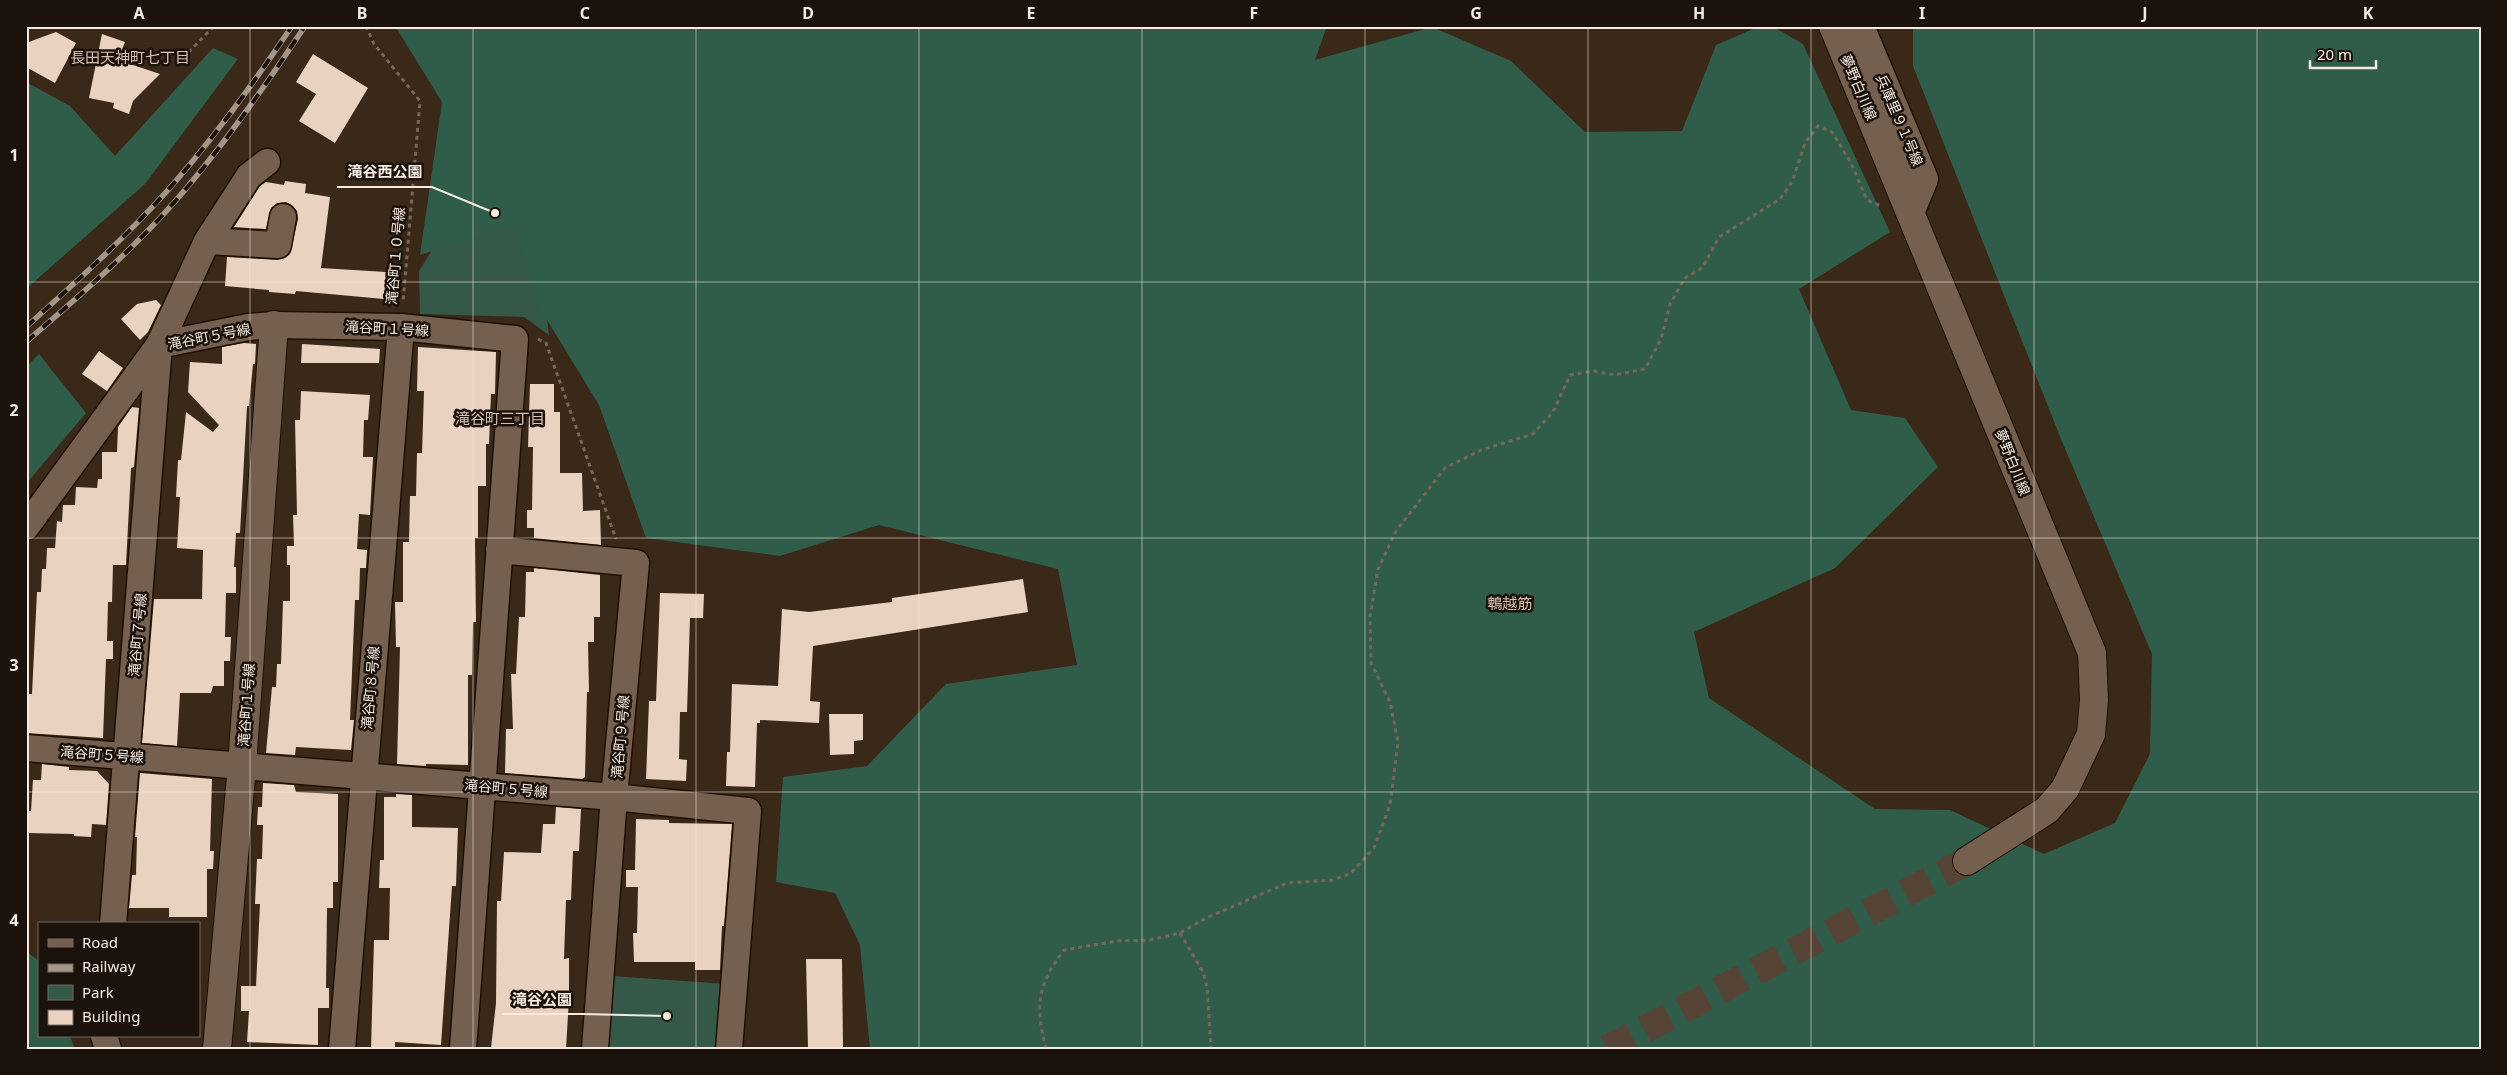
<svg xmlns="http://www.w3.org/2000/svg" width="2507" height="1075" font-family="'Noto Sans','Noto Sans JP',sans-serif">
  <rect width="100%" height="100%" fill="#3a2819"/>
  <path fill="#355949" d="M 492,154 L 527,155 L 549,335 L 524,317 L 420,314 L 419,271 Z
    M 612,976 L 727,984 L 723,1049 L 607,1049 Z"/>
  <path fill="#305d49" d="M 395,26 L 1327,26 L 1315,60 L 1432,27 L 1511,61 L 1585,132 L 1682,131 L 1716,45 L 1760,26 L 1772,26 L 1803,44 L 1890,232 L 1799,289 L 1851,410 L 1905,418 L 1938,467 L 1835,568 L 1694,632 L 1709,698 L 1875,809 L 1950,810 L 2044,854 L 2115,823 L 2150,754 L 2152,654 L 2061,439 L 1913,66 L 1913,26 L 2481,26 L 2481,1049 L 870,1049 L 860,945 L 835,893 L 776,882 L 783,777 L 867,766 L 946,684 L 1077,665 L 1058,569 L 879,525 L 780,556 L 646,538 L 599,405 L 536,302 L 516,223 L 420,255 L 442,102 Z
    M 213,48 L 238,59 L 145,184 L 26,289 L 26,82 L 70,106 L 115,156 Z
    M 39,354 L 86,413 L 26,484 L 26,367 Z
    M 26,951 L 39,961 L 39,1036 L 70,1036 L 75,1049 L 26,1049 Z"/>
  <path fill="#ead2c0" d="M 56,32 L 76,43 L 55,83 L 26,67 L 26,43 Z
    M 102,34 L 125,42 L 118,60 L 160,74 L 133,101 L 129,114 L 113,108 L 114,103 L 89,98 Z
    M 313,54 L 368,88 L 335,143 L 299,121 L 316,94 L 296,82 Z
    M 285,181 L 306,184 L 305,193 L 330,197 L 321,268 L 386,272 L 384,299 L 296,291 L 295,294 L 269,292 L 269,290 L 225,286 L 227,257 L 277,260 L 285,258 L 290,254 L 298,219 L 297,211 L 293,206 L 286,202 L 277,203 L 271,208 L 266,229 L 234,227 L 260,186 L 266,182 L 284,185 Z
    M 156,300 L 161,305 L 148,332 L 140,340 L 121,319 L 137,304 Z
    M 244,343 L 256,344 L 255,364 L 253,364 L 249,406 L 247,406 L 240,533 L 236,533 L 234,567 L 236,567 L 236,593 L 226,593 L 225,637 L 231,637 L 230,661 L 224,661 L 224,686 L 213,686 L 211,693 L 180,693 L 177,746 L 142,743 L 154,599 L 202,599 L 203,550 L 177,548 L 180,497 L 176,497 L 178,460 L 181,460 L 186,412 L 213,432 L 219,425 L 188,392 L 190,362 L 222,364 L 222,347 Z
    M 302,344 L 380,349 L 379,363 L 301,363 Z
    M 418,347 L 496,352 L 495,394 L 491,394 L 489,444 L 486,444 L 486,486 L 478,486 L 478,538 L 475,538 L 476,622 L 473,622 L 472,675 L 468,675 L 468,765 L 426,764 L 426,766 L 397,764 L 400,647 L 396,647 L 395,602 L 403,602 L 403,542 L 409,542 L 410,496 L 416,496 L 417,453 L 422,453 L 424,391 L 417,391 Z
    M 99,351 L 123,368 L 107,391 L 82,374 Z
    M 530,384 L 554,384 L 554,412 L 560,412 L 560,473 L 582,473 L 583,511 L 600,510 L 601,545 L 534,538 L 534,528 L 527,528 L 527,510 L 532,510 L 533,447 L 528,447 Z
    M 301,391 L 370,395 L 368,420 L 364,420 L 363,457 L 373,457 L 370,515 L 359,514 L 357,549 L 367,550 L 366,568 L 360,568 L 359,600 L 355,600 L 350,720 L 354,720 L 351,750 L 296,747 L 295,755 L 266,753 L 272,687 L 276,687 L 277,664 L 281,664 L 283,601 L 290,601 L 290,565 L 287,565 L 287,546 L 294,546 L 293,515 L 297,515 L 295,420 L 300,420 Z
    M 132,407 L 139,408 L 134,467 L 131,468 L 126,565 L 113,565 L 112,602 L 108,602 L 107,641 L 113,641 L 113,659 L 106,659 L 103,738 L 26,733 L 26,694 L 32,694 L 37,592 L 41,592 L 42,569 L 46,569 L 47,548 L 55,548 L 57,521 L 62,522 L 63,505 L 75,505 L 76,487 L 97,488 L 98,479 L 102,479 L 102,452 L 117,452 L 118,427 Z
    M 534,568 L 600,575 L 600,617 L 594,617 L 594,642 L 588,642 L 589,692 L 587,692 L 585,777 L 582,779 L 505,773 L 506,729 L 513,729 L 511,674 L 516,674 L 519,617 L 525,617 L 526,572 L 534,572 Z
    M 1023,579 L 1028,612 L 813,646 L 810,701 L 820,702 L 819,723 L 760,720 L 760,723 L 757,723 L 755,787 L 726,786 L 727,752 L 730,752 L 732,684 L 778,686 L 782,609 L 809,612 L 892,602 L 892,598 Z
    M 660,593 L 704,594 L 703,618 L 690,618 L 687,712 L 680,712 L 679,759 L 687,760 L 686,781 L 646,779 L 649,701 L 656,701 Z
    M 829,714 L 863,714 L 863,740 L 854,741 L 854,754 L 830,755 Z
    M 42,764 L 69,767 L 69,770 L 97,771 L 109,784 L 106,825 L 92,824 L 91,837 L 74,836 L 74,834 L 26,833 L 26,811 L 31,811 L 33,780 L 41,780 Z
    M 140,773 L 212,779 L 210,851 L 214,851 L 213,869 L 207,869 L 207,917 L 169,917 L 169,908 L 129,908 L 132,875 L 136,875 L 137,837 L 135,837 Z
    M 263,783 L 294,785 L 296,792 L 338,794 L 338,882 L 333,882 L 333,908 L 327,908 L 326,988 L 329,988 L 329,1008 L 318,1008 L 318,1045 L 247,1042 L 249,1011 L 241,1011 L 241,986 L 256,986 L 260,904 L 255,904 L 257,859 L 262,859 L 263,825 L 257,825 L 258,807 L 262,807 Z
    M 396,794 L 412,795 L 412,827 L 458,828 L 456,886 L 452,886 L 441,1045 L 395,1042 L 395,1049 L 371,1049 L 374,940 L 389,940 L 390,888 L 379,888 L 380,860 L 384,860 L 384,797 L 396,797 Z
    M 556,807 L 581,809 L 579,851 L 573,851 L 571,900 L 566,900 L 564,959 L 569,958 L 569,998 L 566,1049 L 491,1048 L 496,1003 L 497,901 L 501,901 L 504,852 L 541,853 L 543,824 L 555,824 Z
    M 636,819 L 669,820 L 669,823 L 732,824 L 724,926 L 722,926 L 720,970 L 695,970 L 695,962 L 634,962 L 633,933 L 637,933 L 638,887 L 626,887 L 626,870 L 635,870 Z
    M 806,959 L 842,959 L 843,1049 L 808,1049 Z"/>
  <g fill="none" stroke-linecap="round" stroke-linejoin="round">
    <path stroke="#564537" stroke-width="28" stroke-dasharray="28 14" stroke-linecap="butt" d="M 1607,1049 L 1967,861"/>
    <g stroke="#201003" stroke-width="29">
      <path id="minor" d="M 1861,26 L 1925,179 L 1911,213
        M 207,241 L 278,245 L 283,217
        M 26,527 L 159,345 L 248,327 L 274,325 L 401,327 L 515,339 L 463,1049
        M 499,550 L 636,563 L 614,797 L 595,1049
        M 26,748 L 614,797 L 748,811 L 729,1049
        M 113,924 L 159,345 L 207,241 L 249,176 L 267,162
        M 104,1036 L 108,1049
        M 342,1049 L 401,327"/>
    </g>
    <g stroke="#201003" stroke-width="30">
      <path id="tertiary" d="M 1833,26 L 2092,653 L 2094,700 L 2091,734 L 2065,789 L 2047,810 L 1967,861
        M 217,1049 L 242,765 L 274,325"/>
    </g>
    <path stroke="#776759" stroke-width="3" stroke-dasharray="4 4" stroke-linecap="butt" d="M 366,26 L 374,44 L 420,101 L 403,303
      M 183,58 L 214,26
      M 538,339 L 546,343 L 616,539
      M 1180,933 L 1203,972 L 1207,987 L 1211,1049
      M 1046,1049 C 1035,1006 1037,985 1064,950 L 1117,941 L 1150,940 L 1180,933 L 1206,918 L 1287,883 L 1333,880 L 1351,873 L 1374,848 L 1390,805 L 1398,742 L 1390,702 L 1371,663 L 1370,617 L 1378,569 L 1396,531 L 1445,468 L 1481,450 L 1533,434 L 1553,412 L 1570,375 L 1594,371 L 1615,375 L 1645,369 L 1661,339 L 1670,304 L 1685,278 L 1702,268 L 1719,237 L 1780,199 L 1792,182 L 1805,143 L 1818,126 L 1832,132 L 1851,163 L 1867,200 L 1881,206"/>
    <use href="#minor" stroke="#756050" stroke-width="26"/>
    <use href="#tertiary" stroke="#756050" stroke-width="28"/>
    <g stroke="#a49589" stroke-width="5.5">
      <path id="rail" d="M 26,327 C 75,283 124,239 168,190 C 213,139 254,83 292,26
        M 26,342 C 79,296 132,251 178,198 C 225,144 266,85 305,26"/>
    </g>
    <use href="#rail" stroke="#1b120c" stroke-width="4" stroke-dasharray="11" stroke-linecap="butt"/>
  </g>
  <path fill="none" stroke="#f7ebe1" stroke-width="1" stroke-opacity="0.55" d="M 250,26 L 250,1049M 473,26 L 473,1049M 696,26 L 696,1049M 919,26 L 919,1049M 1142,26 L 1142,1049M 1365,26 L 1365,1049M 1588,26 L 1588,1049M 1811,26 L 1811,1049M 2034,26 L 2034,1049M 2257,26 L 2257,1049M 26,282 L 2481,282M 26,538 L 2481,538M 26,792 L 2481,792"/>
  <g text-anchor="middle" dominant-baseline="central" stroke-width="5" stroke-linejoin="round" paint-order="stroke">
    <g font-size="14" fill="#f7ebe1" stroke="#1b120c">
      <text transform="translate(1859 87) rotate(67)">夢野白川線</text>
      <text transform="translate(1900 120) rotate(67)">兵庫里９１号線</text>
      <text transform="translate(395 256) rotate(-85)">滝谷町１０号線</text>
      <text transform="translate(387 328) rotate(3)">滝谷町１号線</text>
      <text transform="translate(209 336) rotate(-11)">滝谷町５号線</text>
      <text transform="translate(2013 462) rotate(68)">夢野白川線</text>
      <text transform="translate(137 635) rotate(-85)">滝谷町７号線</text>
      <text transform="translate(370 688) rotate(-85)">滝谷町８号線</text>
      <text transform="translate(246 705) rotate(-86)">滝谷町１号線</text>
      <text transform="translate(620 737) rotate(-85)">滝谷町９号線</text>
      <text transform="translate(102 754) rotate(4)">滝谷町５号線</text>
      <text transform="translate(506 788) rotate(5)">滝谷町５号線</text>
    </g>
    <g font-size="15" fill="#d8c0ae" stroke="#1b120c">
      <text x="130" y="57">長田天神町七丁目</text>
      <text x="500" y="418">滝谷町三丁目</text>
      <text x="1510" y="603">鵯越筋</text>
    </g>
  </g>
  <path fill="none" stroke="#f7ebe1" stroke-width="2" d="M495 213L432 187H337M667 1016L582 1014H502"/>
  <g fill="#f7ebe1" stroke="#1b120c" stroke-width="2">
    <circle cx="495" cy="213" r="5"/>
    <circle cx="667" cy="1016" r="5"/>
  </g>
  <g font-size="15" text-anchor="middle" font-weight="bold" fill="#f7ebe1" stroke="#1b120c" stroke-width="5" stroke-linejoin="round" paint-order="stroke">
    <text x="385" y="177">滝谷西公園</text>
    <text x="542" y="1005">滝谷公園</text>
  </g>
  <rect width="2507" height="1075" fill="none" stroke="#1b120c" stroke-width="55"/>
  <rect x="38" y="922" width="162" height="115" fill="#1b120c" stroke="#736961"/>
  <rect x="48" y="939" width="25" height="8" fill="#756050" stroke="#736961"/>
  <text x="82" y="948" font-size="15" fill="#f7ebe1">Road</text>
  <rect x="48" y="964" width="25" height="8" fill="#a49589" stroke="#736961"/>
  <text x="82" y="972" font-size="15" fill="#f7ebe1">Railway</text>
  <rect x="48" y="985" width="25" height="15" fill="#355949" stroke="#736961"/>
  <text x="82" y="998" font-size="15" fill="#f7ebe1">Park</text>
  <rect x="48" y="1010" width="25" height="15" fill="#ead2c0" stroke="#736961"/>
  <text x="82" y="1022" font-size="15" fill="#f7ebe1">Building</text>
  <path d="M2310 60v8h66v-8" fill="none" stroke="#f7ebe1" stroke-width="2.5"/>
  <text x="2317" y="60" font-size="15" fill="#f7ebe1" stroke="#1b120c" stroke-width="4" paint-order="stroke">20 m</text>
  <rect x="28" y="28" width="2452" height="1020" fill="none" stroke="#f7ebe1" stroke-width="2"/>
  <g font-size="16" text-anchor="middle" font-weight="bold" fill="#f7ebe1">
    <text x="139" y="19">A</text>
    <text x="362" y="19">B</text>
    <text x="585" y="19">C</text>
    <text x="808" y="19">D</text>
    <text x="1031" y="19">E</text>
    <text x="1254" y="19">F</text>
    <text x="1476" y="19">G</text>
    <text x="1699" y="19">H</text>
    <text x="1922" y="19">I</text>
    <text x="2145" y="19">J</text>
    <text x="2368" y="19">K</text>
    <text x="14" y="161">1</text>
    <text x="14" y="416">2</text>
    <text x="14" y="671">3</text>
    <text x="14" y="926">4</text>
  </g>
</svg>
